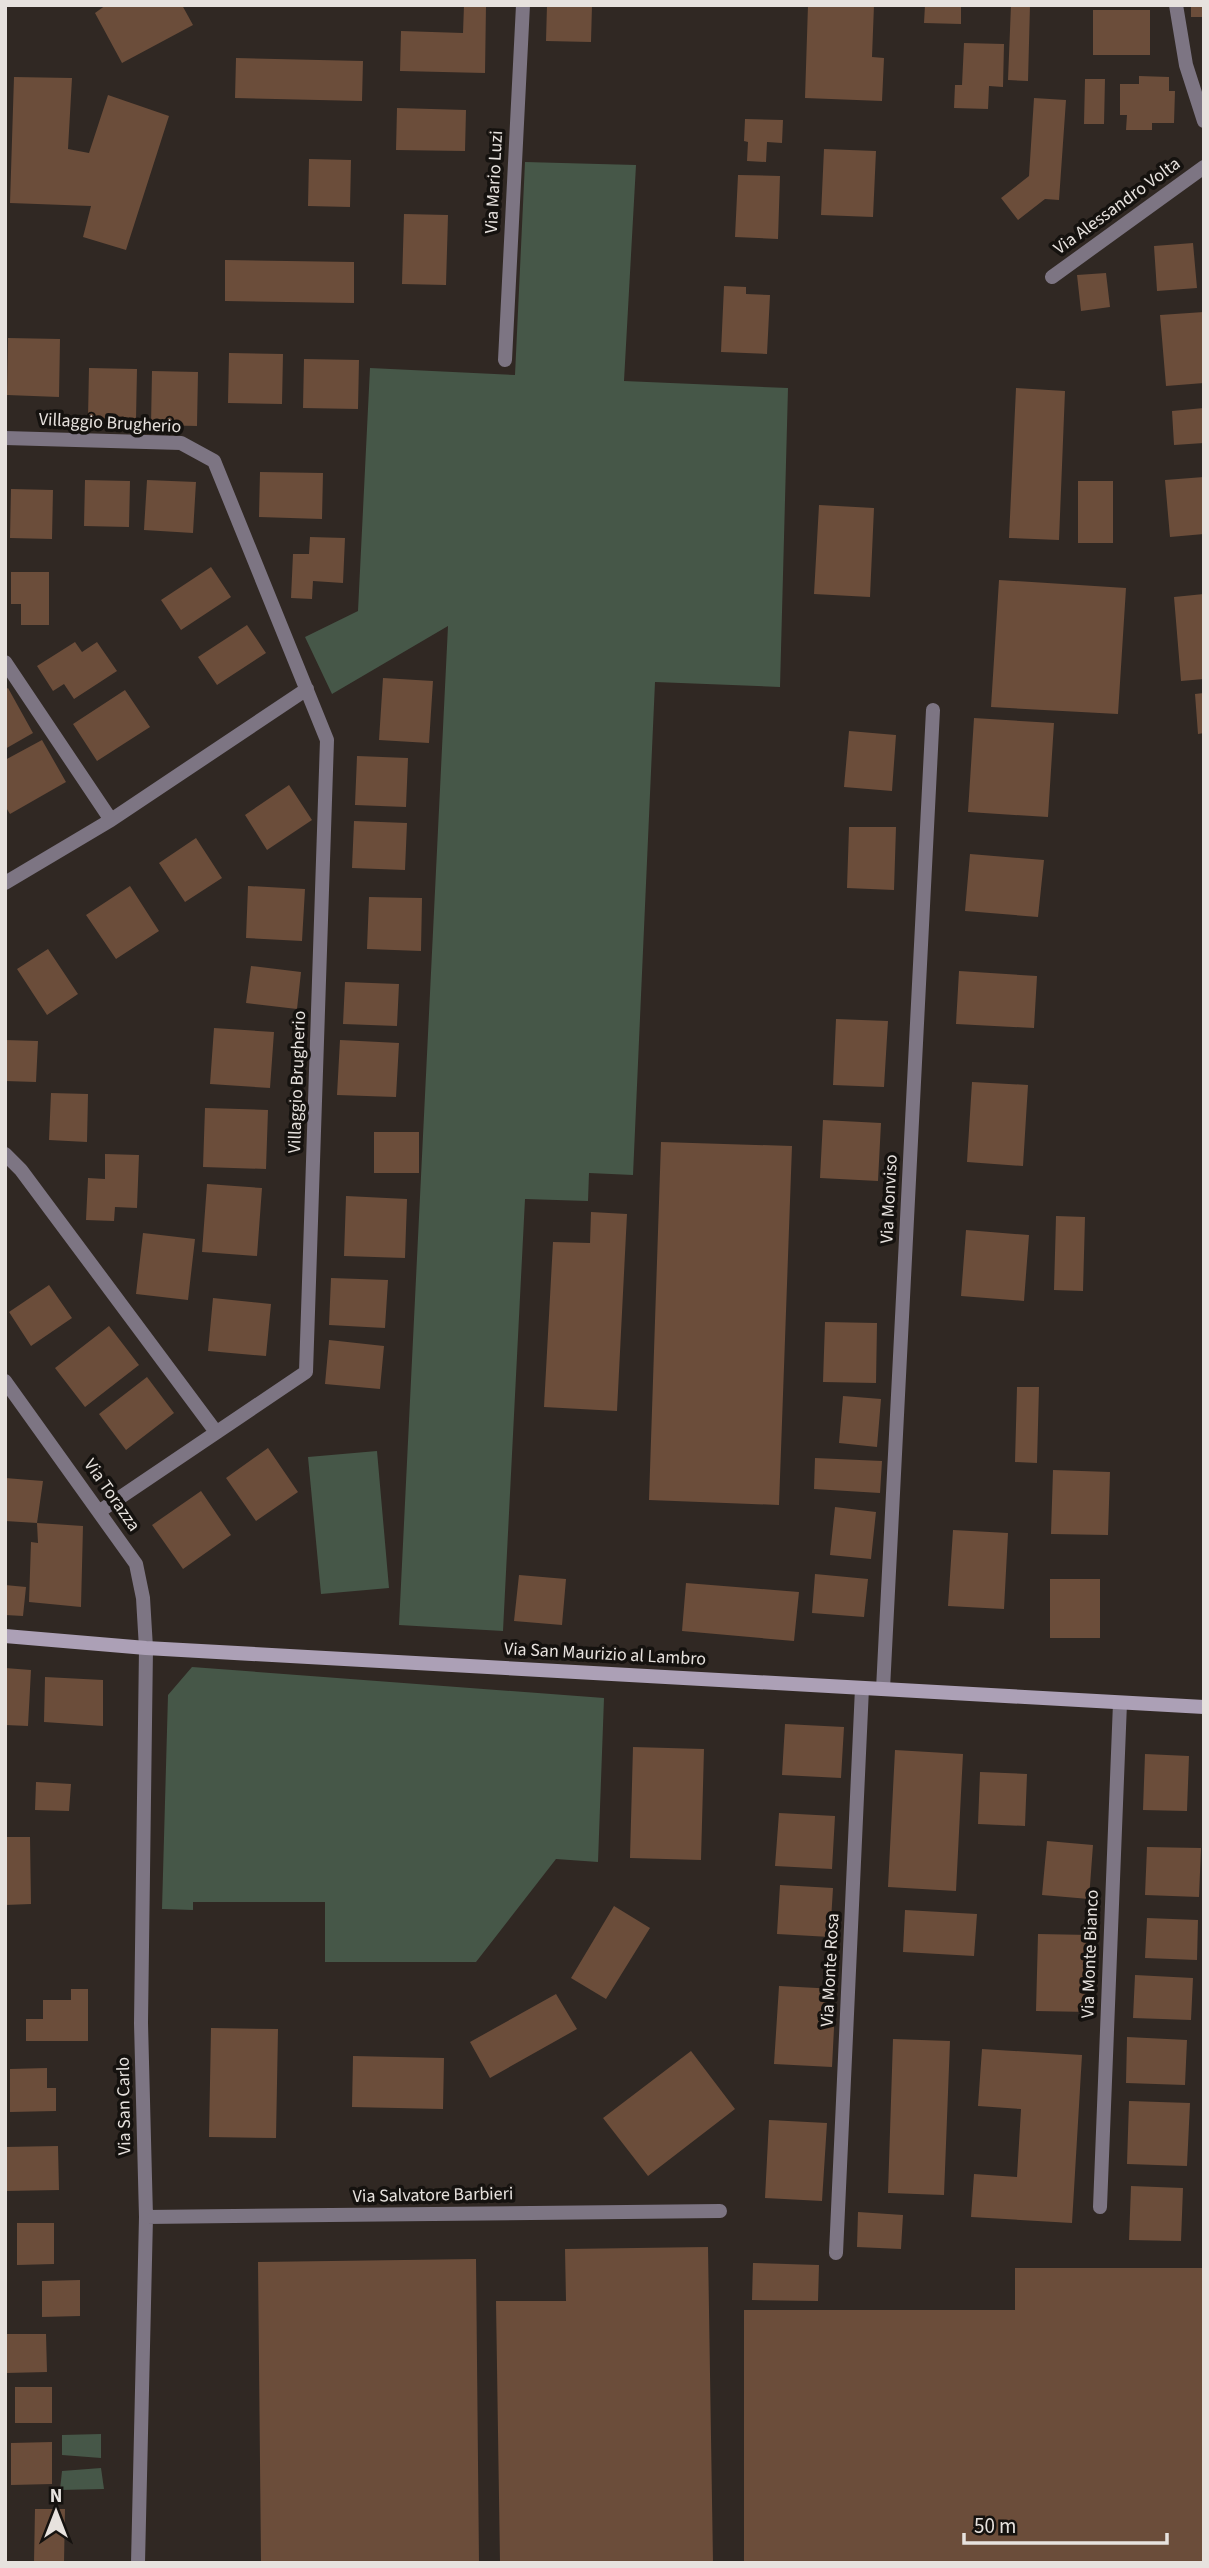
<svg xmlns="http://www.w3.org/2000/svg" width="1209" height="2568" font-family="'Source Sans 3',sans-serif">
  <rect width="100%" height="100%" fill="#302823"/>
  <path fill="#465748" d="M 525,162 L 636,165 L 624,381 L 788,388 L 780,687 L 655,682 L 633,1175 L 589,1173 L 588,1201 L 525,1199 L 503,1631 L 399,1625 L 448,626 L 332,694 L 305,637 L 358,611 L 370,368 L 515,375 Z
    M 377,1451 L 389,1588 L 321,1594 L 308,1457 Z
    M 192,1667 L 604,1698 L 598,1862 L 556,1859 L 476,1962 L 325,1962 L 325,1902 L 193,1902 L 193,1910 L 162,1909 L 168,1695 Z
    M 101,2434 L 101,2458 L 62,2455 L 62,2435 Z
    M 101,2468 L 104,2489 L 60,2490 L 62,2471 Z"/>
  <path fill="#6b4d3a" d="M 106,5 L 182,5 L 193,25 L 122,63 L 95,13 Z
    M 464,5 L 486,5 L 485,73 L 400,71 L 401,31 L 463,33 Z
    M 547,5 L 592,5 L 591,42 L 546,41 Z
    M 808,5 L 874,5 L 872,57 L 884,58 L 882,101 L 805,98 Z
    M 925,5 L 961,5 L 961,24 L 924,23 Z
    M 1011,5 L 1030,5 L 1028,81 L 1008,80 Z
    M 1191,5 L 1204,5 L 1204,17 L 1191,17 Z
    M 1093,10 L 1150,10 L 1150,55 L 1093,55 Z
    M 964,43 L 1004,44 L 1003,87 L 989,86 L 988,109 L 954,108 L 955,85 L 962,85 Z
    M 236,58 L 363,61 L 362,101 L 235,98 Z
    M 1139,76 L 1169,77 L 1169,91 L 1175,91 L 1174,123 L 1152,123 L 1152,130 L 1126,130 L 1127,115 L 1120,115 L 1120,84 L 1139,84 Z
    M 14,77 L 72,78 L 68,149 L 89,153 L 108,95 L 169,116 L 126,250 L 83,237 L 91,206 L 10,203 Z
    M 1085,79 L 1105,79 L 1104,124 L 1084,124 Z
    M 1034,98 L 1066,100 L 1059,200 L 1045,199 L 1018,220 L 1001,198 L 1029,176 Z
    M 397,108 L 466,110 L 465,151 L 396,150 Z
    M 745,119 L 783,120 L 782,143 L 767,142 L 766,162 L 747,161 L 748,142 L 744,141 Z
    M 824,149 L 876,151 L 873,217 L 821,215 Z
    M 309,159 L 351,160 L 350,207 L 308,206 Z
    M 738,175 L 780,176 L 778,239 L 735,237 Z
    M 404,214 L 448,215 L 446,285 L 402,284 Z
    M 1193,243 L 1197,288 L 1157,291 L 1154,246 Z
    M 225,260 L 354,262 L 354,303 L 225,301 Z
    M 1106,273 L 1110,307 L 1081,311 L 1077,275 Z
    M 724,286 L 746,287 L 746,294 L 770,295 L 767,354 L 721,352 Z
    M 1204,312 L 1204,383 L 1166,386 L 1160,315 Z
    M 8,338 L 60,339 L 59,397 L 7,395 Z
    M 229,353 L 283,354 L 282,404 L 228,403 Z
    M 304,359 L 359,360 L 358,409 L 303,408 Z
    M 89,368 L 137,369 L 136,419 L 88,418 Z
    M 152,371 L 198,372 L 197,426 L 151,425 Z
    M 1016,388 L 1065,391 L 1059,540 L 1009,538 Z
    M 1204,408 L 1204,443 L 1174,445 L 1172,411 Z
    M 260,472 L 323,473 L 322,519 L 259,517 Z
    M 1204,477 L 1204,534 L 1170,537 L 1165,480 Z
    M 85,480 L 130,481 L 129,527 L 84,526 Z
    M 147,480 L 196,482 L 193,533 L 144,530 Z
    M 1078,481 L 1113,481 L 1113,543 L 1078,543 Z
    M 11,489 L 53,490 L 52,539 L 10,538 Z
    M 819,505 L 874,508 L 870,597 L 814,594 Z
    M 310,537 L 345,538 L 343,583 L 313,581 L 312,599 L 291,598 L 293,554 L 309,554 Z
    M 211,567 L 231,597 L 181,630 L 161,600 Z
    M 11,572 L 49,572 L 49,625 L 21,625 L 21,604 L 11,604 Z
    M 999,580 L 1126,588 L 1118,714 L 991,707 Z
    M 1204,594 L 1204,679 L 1181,681 L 1174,597 Z
    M 247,625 L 266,653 L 217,685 L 198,657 Z
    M 75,642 L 82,652 L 97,642 L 117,671 L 74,699 L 64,684 L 53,691 L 37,666 Z
    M 383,678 L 433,681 L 429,743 L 379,740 Z
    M 8,688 L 33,733 L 5,749 L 5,690 Z
    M 125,690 L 150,727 L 97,761 L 73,724 Z
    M 1204,693 L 1204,733 L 1198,734 L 1195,694 Z
    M 974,718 L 1054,723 L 1048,817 L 968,812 Z
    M 849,731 L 896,735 L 892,791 L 844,787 Z
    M 42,740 L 66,782 L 10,814 L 5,806 L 5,760 Z
    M 357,756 L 408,758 L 406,807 L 355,805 Z
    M 289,785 L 312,820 L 267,850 L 245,815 Z
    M 354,821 L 407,823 L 405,870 L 352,868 Z
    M 849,827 L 896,827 L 894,890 L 847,888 Z
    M 196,838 L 222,878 L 185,902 L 159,863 Z
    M 970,854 L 1044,860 L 1038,917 L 965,911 Z
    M 130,886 L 159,931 L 116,959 L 86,915 Z
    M 248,886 L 305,889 L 302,941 L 246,938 Z
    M 369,897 L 422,898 L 421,951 L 367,949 Z
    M 48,949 L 78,994 L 47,1015 L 17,969 Z
    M 251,966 L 301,972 L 297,1009 L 246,1003 Z
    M 959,971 L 1037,976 L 1034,1028 L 956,1024 Z
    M 345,982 L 399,984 L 397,1026 L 343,1024 Z
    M 836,1019 L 888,1021 L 884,1087 L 833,1085 Z
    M 214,1028 L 274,1032 L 270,1088 L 210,1084 Z
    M 5,1040 L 38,1041 L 36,1082 L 5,1081 Z
    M 340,1040 L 399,1043 L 396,1097 L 337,1095 Z
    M 972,1082 L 1028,1085 L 1023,1166 L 967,1162 Z
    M 51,1093 L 88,1094 L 87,1142 L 49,1140 Z
    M 205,1108 L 268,1110 L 266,1169 L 203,1167 Z
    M 823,1120 L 881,1123 L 878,1181 L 820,1178 Z
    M 374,1132 L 419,1132 L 419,1173 L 374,1173 Z
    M 661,1142 L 792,1146 L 779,1505 L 649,1500 Z
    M 105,1154 L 139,1155 L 137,1208 L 115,1207 L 114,1221 L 86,1220 L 88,1178 L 105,1179 Z
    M 207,1184 L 262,1188 L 257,1256 L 202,1252 Z
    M 346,1196 L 407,1199 L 405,1258 L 344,1256 Z
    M 591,1212 L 627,1214 L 617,1411 L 544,1407 L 553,1242 L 590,1243 Z
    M 1056,1216 L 1085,1217 L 1083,1291 L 1054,1290 Z
    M 966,1230 L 1029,1235 L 1024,1301 L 961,1296 Z
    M 143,1233 L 195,1239 L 188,1300 L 136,1294 Z
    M 331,1278 L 388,1280 L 385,1328 L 329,1325 Z
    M 49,1285 L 72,1318 L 31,1346 L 9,1312 Z
    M 213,1298 L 271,1304 L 266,1356 L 208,1351 Z
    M 825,1322 L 877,1323 L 876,1383 L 823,1382 Z
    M 109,1326 L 139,1365 L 85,1407 L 55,1368 Z
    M 329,1340 L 384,1346 L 380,1389 L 325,1384 Z
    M 147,1377 L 174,1413 L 126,1450 L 99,1414 Z
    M 1017,1387 L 1039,1387 L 1037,1463 L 1015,1462 Z
    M 843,1396 L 881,1399 L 877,1447 L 839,1443 Z
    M 268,1448 L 298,1492 L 256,1521 L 226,1478 Z
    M 815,1458 L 882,1461 L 880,1493 L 814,1489 Z
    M 1053,1470 L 1110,1472 L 1108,1535 L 1051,1534 Z
    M 5,1478 L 43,1481 L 37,1523 L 5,1521 Z
    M 201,1491 L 231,1535 L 183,1569 L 152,1525 Z
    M 835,1507 L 876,1512 L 871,1559 L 830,1555 Z
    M 37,1523 L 83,1526 L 81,1607 L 29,1602 L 31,1542 L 38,1543 Z
    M 953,1530 L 1008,1533 L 1004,1609 L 948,1606 Z
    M 815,1574 L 868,1579 L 864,1617 L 812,1613 Z
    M 519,1575 L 566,1579 L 562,1625 L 514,1621 Z
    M 1050,1579 L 1100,1579 L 1100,1638 L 1050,1638 Z
    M 686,1583 L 799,1592 L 794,1641 L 682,1631 Z
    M 5,1585 L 26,1587 L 23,1616 L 5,1615 Z
    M 5,1668 L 31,1670 L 28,1726 L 5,1725 Z
    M 45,1677 L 103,1680 L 103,1726 L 44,1722 Z
    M 785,1724 L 844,1727 L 841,1778 L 782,1775 Z
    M 633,1747 L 704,1749 L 701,1860 L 630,1858 Z
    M 895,1750 L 963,1754 L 956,1891 L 888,1887 Z
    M 1145,1754 L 1189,1756 L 1187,1811 L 1143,1810 Z
    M 980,1772 L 1027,1774 L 1025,1826 L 978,1824 Z
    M 36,1782 L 71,1784 L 69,1811 L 35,1810 Z
    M 779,1813 L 835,1816 L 832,1869 L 775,1866 Z
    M 5,1837 L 30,1837 L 31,1904 L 5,1905 Z
    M 1047,1841 L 1093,1845 L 1089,1899 L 1042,1895 Z
    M 1147,1847 L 1201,1848 L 1199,1897 L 1145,1895 Z
    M 780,1885 L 833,1888 L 830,1937 L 777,1934 Z
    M 614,1906 L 650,1928 L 606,1999 L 571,1978 Z
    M 905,1910 L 977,1914 L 974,1956 L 903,1952 Z
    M 1147,1918 L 1198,1920 L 1197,1960 L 1145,1958 Z
    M 1038,1934 L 1091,1935 L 1089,2012 L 1036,2011 Z
    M 1135,1975 L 1193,1978 L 1191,2020 L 1133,2018 Z
    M 779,1986 L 836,1989 L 832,2067 L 774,2064 Z
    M 71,1989 L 88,1989 L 88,2041 L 26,2041 L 26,2019 L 43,2019 L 43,2000 L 71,2000 Z
    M 556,1994 L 577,2029 L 490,2078 L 470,2042 Z
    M 211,2028 L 278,2029 L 276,2138 L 209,2137 Z
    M 1127,2037 L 1187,2040 L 1185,2085 L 1126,2083 Z
    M 893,2039 L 950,2041 L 944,2195 L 888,2193 Z
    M 982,2049 L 1082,2055 L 1072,2223 L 971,2217 L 974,2174 L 1017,2177 L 1021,2109 L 978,2106 Z
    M 691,2051 L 735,2109 L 648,2176 L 603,2118 Z
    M 353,2056 L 444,2058 L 443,2109 L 352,2107 Z
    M 47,2068 L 47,2088 L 56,2088 L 56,2111 L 10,2112 L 10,2069 Z
    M 1129,2101 L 1190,2103 L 1187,2166 L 1127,2164 Z
    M 769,2120 L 827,2123 L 822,2201 L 765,2198 Z
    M 58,2146 L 59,2190 L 5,2191 L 5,2147 Z
    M 1131,2186 L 1183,2188 L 1181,2241 L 1129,2240 Z
    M 858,2212 L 903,2215 L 901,2249 L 857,2247 Z
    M 17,2223 L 54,2223 L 54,2264 L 17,2265 Z
    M 708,2247 L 713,2563 L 500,2563 L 496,2301 L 566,2301 L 565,2249 Z
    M 476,2259 L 479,2563 L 261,2563 L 258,2262 Z
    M 753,2263 L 819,2265 L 818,2301 L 752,2300 Z
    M 1015,2268 L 1204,2268 L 1204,2563 L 744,2563 L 744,2310 L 1015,2310 Z
    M 80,2280 L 80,2316 L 42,2317 L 42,2281 Z
    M 5,2334 L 46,2334 L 47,2372 L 6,2373 Z
    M 15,2387 L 52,2387 L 52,2423 L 15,2423 Z
    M 52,2442 L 52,2484 L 11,2485 L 11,2443 Z
    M 35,2509 L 65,2509 L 64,2563 L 34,2563 Z"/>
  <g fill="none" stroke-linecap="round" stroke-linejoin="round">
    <path stroke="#7d7583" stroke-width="14" d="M 1176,5 L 1186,65 L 1204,121
      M 1052,277 L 1204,167
      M 505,360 L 523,5
      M 5,438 L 181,443 L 214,461 L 327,740 L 306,1372 L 100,1511
      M 5,662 L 111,820
      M 5,883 L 111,820 L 307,689
      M 5,1154 L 21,1170 L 216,1432
      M 5,1381 L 136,1564 L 143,1598 L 146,1648 L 141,2023 L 146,2217 L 138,2563
      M 883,1689 L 933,710
      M 1100,2207 L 1120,1703
      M 146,2217 L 720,2211
      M 836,2253 L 862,1688"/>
    <path stroke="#aca0b6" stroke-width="14" d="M 5,1636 L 146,1648 L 1204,1707"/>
  </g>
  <g text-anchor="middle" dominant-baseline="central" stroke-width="7" stroke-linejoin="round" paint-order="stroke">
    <g font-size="18" fill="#e7e2de" stroke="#15120f">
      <text transform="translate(494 182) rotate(-87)">Via Mario Luzi</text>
      <text transform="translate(1117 206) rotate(-36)">Via Alessandro Volta</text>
      <text transform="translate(110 423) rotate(3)">Villaggio Brugherio</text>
      <text transform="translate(297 1082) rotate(-88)">Villaggio Brugherio</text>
      <text transform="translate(889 1199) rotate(-87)">Via Monviso</text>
      <text transform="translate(112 1495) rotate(55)">Via Torazza</text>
      <text transform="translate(605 1654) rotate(3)">Via San Maurizio al Lambro</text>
      <text transform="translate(1090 1954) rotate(-88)">Via Monte Bianco</text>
      <text transform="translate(830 1970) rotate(-87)">Via Monte Rosa</text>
      <text transform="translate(124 2106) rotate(-91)">Via San Carlo</text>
      <text transform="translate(433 2195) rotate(-1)">Via Salvatore Barbieri</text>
    </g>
  </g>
  <rect width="1209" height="2568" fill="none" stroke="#e7e2de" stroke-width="14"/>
  <g transform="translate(56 2512)" stroke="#15120f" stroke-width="5" paint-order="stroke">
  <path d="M0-5L12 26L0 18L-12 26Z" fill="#e7e2de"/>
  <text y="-10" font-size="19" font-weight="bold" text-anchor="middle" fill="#e7e2de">N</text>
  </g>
  <path d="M964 2533v10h203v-10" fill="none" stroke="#e7e2de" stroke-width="3.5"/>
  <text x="974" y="2533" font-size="21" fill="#e7e2de" stroke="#15120f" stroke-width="5" paint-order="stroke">50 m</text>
</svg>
